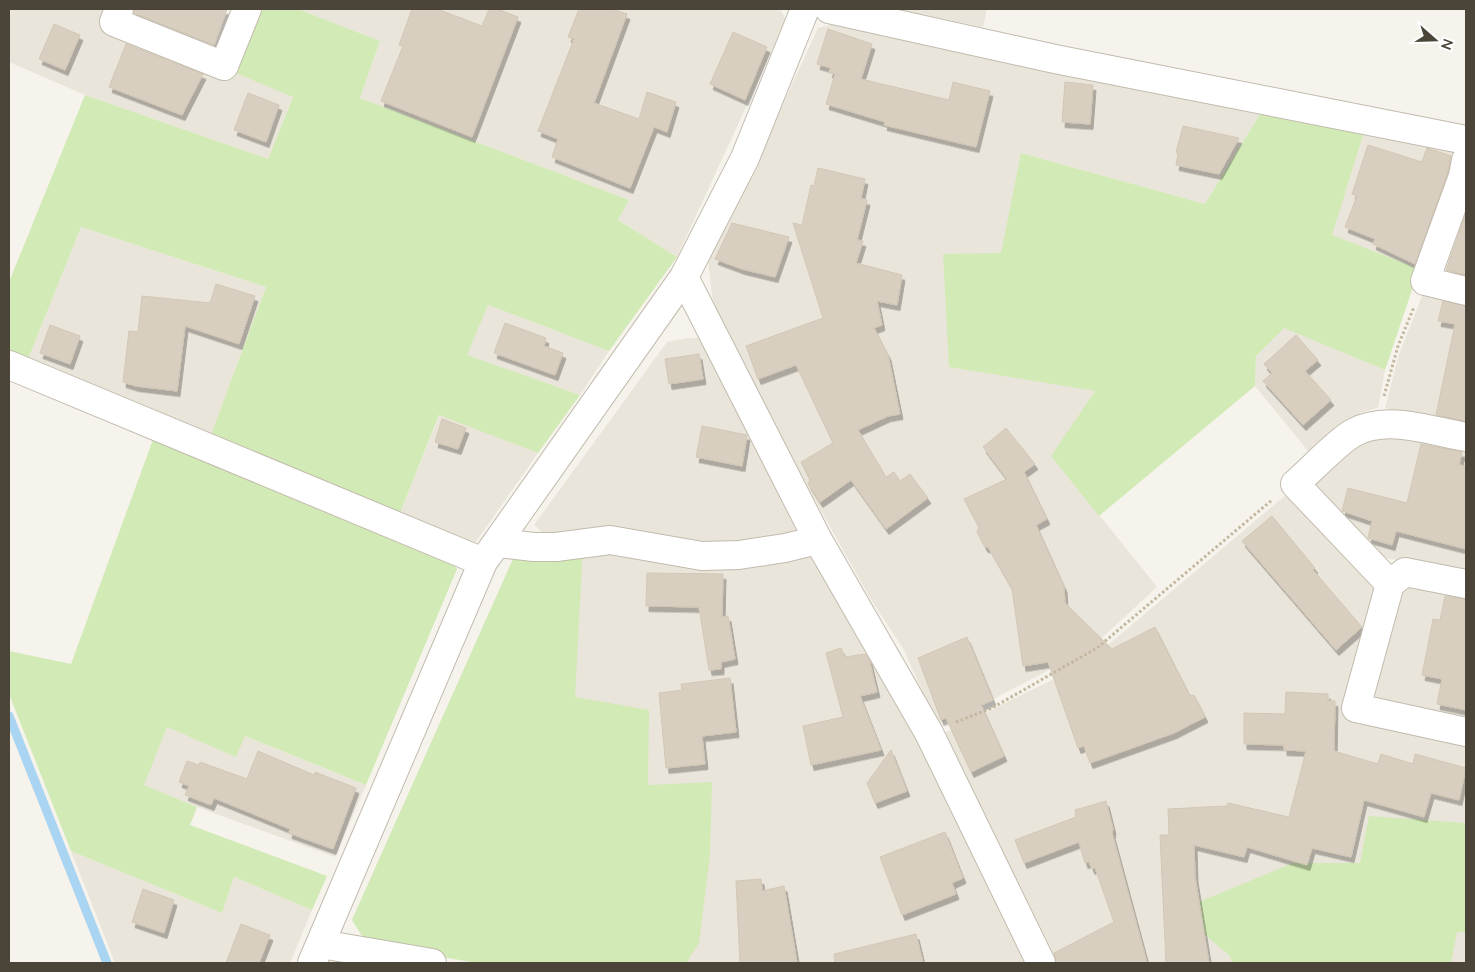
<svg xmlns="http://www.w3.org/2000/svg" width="1475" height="972" font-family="'Nunito Sans',sans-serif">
  <defs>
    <filter id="shadow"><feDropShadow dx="3" dy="5.5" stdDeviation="0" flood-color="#0004"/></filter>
  </defs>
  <rect width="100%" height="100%" fill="#f6f3ec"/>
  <path fill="#eae5da" d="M 9,9 L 111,9 L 231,71 L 293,96 L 268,159 L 85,95 L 9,62 Z
    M 298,9 L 772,9 L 781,11 L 786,20 L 677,257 L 618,220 L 629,200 L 360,98 L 380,41 Z
    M 894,9 L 987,9 L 983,27 Z
    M 838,23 L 1067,75 L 1260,114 L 1205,204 L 1021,153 L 1095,391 L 1052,456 L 1157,587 L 1091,648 L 978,707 L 937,725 L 904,650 L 870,598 L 775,429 L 714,311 L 708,261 L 736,206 L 818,28 Z
    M 1364,132 L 1457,151 L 1419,269 L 1331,235 Z
    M 81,227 L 266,287 L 209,440 L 26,364 Z
    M 1425,289 L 1466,297 L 1466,424 L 1385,408 L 1399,354 Z
    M 488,305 L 609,351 L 580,395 L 466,355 Z
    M 1284,327 L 1385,370 L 1378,408 L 1362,412 L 1313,457 L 1255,386 L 1256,356 Z
    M 687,338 L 702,338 L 808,533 L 759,549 L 551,540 L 534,525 L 667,342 Z
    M 440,414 L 538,453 L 471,549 L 398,518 Z
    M 1377,427 L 1466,444 L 1466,575 L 1372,555 L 1313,494 L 1317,480 Z
    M 1287,494 L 1378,592 L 1344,715 L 1466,741 L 1466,963 L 1050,963 L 940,735 L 1064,674 L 1096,655 Z
    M 583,546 L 816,546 L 945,792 L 1025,963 L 477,963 L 352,920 L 513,559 Z
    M 1414,583 L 1466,594 L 1466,723 L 1375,704 L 1370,692 L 1401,588 Z
    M 167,727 L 236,756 L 244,736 L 366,785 L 335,857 L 197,807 L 143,785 Z
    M 71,851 L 222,913 L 234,877 L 312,910 L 290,963 L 115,963 Z"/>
  <path fill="#d2eab5" d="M 256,9 L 298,9 L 380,41 L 360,98 L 629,200 L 618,220 L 677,257 L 609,351 L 488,305 L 467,355 L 580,395 L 538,453 L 439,415 L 398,518 L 209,440 L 266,287 L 81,227 L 26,364 L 9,356 L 9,282 L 85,95 L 268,159 L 293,97 L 231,71 Z
    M 1260,114 L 1364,132 L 1332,235 L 1419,269 L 1385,370 L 1284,328 L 1256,356 L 1255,386 L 1099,516 L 1051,456 L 1095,391 L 949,367 L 943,254 L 1001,253 L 1021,153 L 1205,204 Z
    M 155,434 L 444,553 L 457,569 L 366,785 L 245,736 L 236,757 L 167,727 L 144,785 L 197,807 L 190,825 L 327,876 L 312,910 L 234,877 L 222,913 L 71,851 L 9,694 L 9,651 L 71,664 Z
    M 583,546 L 575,697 L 649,710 L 648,785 L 712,782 L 710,855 L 699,943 L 686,963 L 477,963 L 367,944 L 352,920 L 513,559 Z
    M 1369,816 L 1466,823 L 1466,932 L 1457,932 L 1451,963 L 1232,963 L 1230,956 L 1177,911 L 1293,863 L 1360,863 Z"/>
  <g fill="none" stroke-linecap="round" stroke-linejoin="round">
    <path stroke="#a9d4f2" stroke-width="9" d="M 9,716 L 107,963"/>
  </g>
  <path fill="#d8cfc1" stroke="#d3c7b4" filter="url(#shadow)" d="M 134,9 L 227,9 L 214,45 L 134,13 Z
    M 412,9 L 437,9 L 482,26 L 489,9 L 497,9 L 518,17 L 472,137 L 381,101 L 403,46 L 399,45 Z
    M 579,9 L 612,9 L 627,14 L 594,103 L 639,119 L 647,92 L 676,102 L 667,132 L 654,127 L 630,188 L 552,157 L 558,139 L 538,131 L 574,39 L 568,37 Z
    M 54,24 L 80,35 L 65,70 L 39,59 Z
    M 828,29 L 872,44 L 861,79 L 949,100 L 953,82 L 990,91 L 976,147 L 884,125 L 885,122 L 826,104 L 835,74 L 829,72 L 831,68 L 817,64 Z
    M 733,32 L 767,47 L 745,100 L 710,84 Z
    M 126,44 L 203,74 L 182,115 L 109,87 Z
    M 1065,82 L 1093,85 L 1090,124 L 1062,122 Z
    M 248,93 L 279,105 L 266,142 L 234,130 Z
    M 1183,126 L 1239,138 L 1219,174 L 1176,165 L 1178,153 L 1176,152 Z
    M 1368,145 L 1422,162 L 1427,148 L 1451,156 L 1448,172 L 1415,264 L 1373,244 L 1375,239 L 1345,227 L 1357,196 L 1352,194 Z
    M 818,168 L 865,179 L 861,198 L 867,200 L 857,240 L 863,241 L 856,263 L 902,275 L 897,305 L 877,301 L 882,325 L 874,328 L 888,355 L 900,414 L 888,416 L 858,430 L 886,477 L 894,472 L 900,481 L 910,474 L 928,498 L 886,529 L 851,480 L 820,502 L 808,484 L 810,480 L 801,462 L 833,443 L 796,365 L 758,379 L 746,346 L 823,318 L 793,223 L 802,225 L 811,185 L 814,186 Z
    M 1466,213 L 1466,275 L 1446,270 Z
    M 732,223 L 789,237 L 775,277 L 742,269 L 715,259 Z
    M 216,284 L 255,296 L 239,344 L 185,326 L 177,391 L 136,386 L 123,382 L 129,331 L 138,332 L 142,296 L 210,303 Z
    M 1443,301 L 1466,306 L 1466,421 L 1436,415 L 1455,324 L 1438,321 Z
    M 505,323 L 546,338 L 544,346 L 563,353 L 555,375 L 494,353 Z
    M 50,325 L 80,336 L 70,364 L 40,353 Z
    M 1296,335 L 1318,360 L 1305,371 L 1331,400 L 1303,425 L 1263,381 L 1272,373 L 1264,364 Z
    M 699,354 L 703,379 L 669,384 L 665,359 Z
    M 442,419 L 466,428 L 458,449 L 435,442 Z
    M 702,426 L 747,435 L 742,466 L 696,457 Z
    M 1006,428 L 1035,464 L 1024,472 L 1047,519 L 1036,525 L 1064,587 L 1065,603 L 1112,649 L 1155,627 L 1190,696 L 1194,695 L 1205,717 L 1174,733 L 1090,763 L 1084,746 L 1078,748 L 1048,662 L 1023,666 L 1012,589 L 988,547 L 985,547 L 977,532 L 979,527 L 964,499 L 1007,479 L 983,447 Z
    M 1421,444 L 1462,452 L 1459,465 L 1466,466 L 1466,549 L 1396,531 L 1392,545 L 1368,538 L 1372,521 L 1342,511 L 1348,488 L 1407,503 Z
    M 1272,516 L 1315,568 L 1313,570 L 1362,627 L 1336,650 L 1242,541 Z
    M 647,573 L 723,574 L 722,617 L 728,616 L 735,659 L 721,662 L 721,669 L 709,670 L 699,607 L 646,606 Z
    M 1445,596 L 1466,599 L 1466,710 L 1437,704 L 1442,679 L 1422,675 L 1433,619 L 1440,620 Z
    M 967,637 L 993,700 L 981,705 L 1004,756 L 971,772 L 946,718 L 941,720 L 918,658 Z
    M 841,648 L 845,657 L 865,654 L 869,659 L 877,692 L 860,696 L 881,750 L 811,765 L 803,726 L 843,717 L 826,653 Z
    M 730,678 L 736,732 L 702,736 L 705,764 L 666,768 L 659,693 L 682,690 L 681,684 Z
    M 1286,692 L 1328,694 L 1328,701 L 1335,701 L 1334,751 L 1378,764 L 1381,754 L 1413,764 L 1415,754 L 1466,768 L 1459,800 L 1431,793 L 1424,817 L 1364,800 L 1351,857 L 1312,848 L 1307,865 L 1247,847 L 1244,857 L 1194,845 L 1195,877 L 1209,963 L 1166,963 L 1160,835 L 1169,835 L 1168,809 L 1227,806 L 1228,803 L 1289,817 L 1306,751 L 1284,750 L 1284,745 L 1244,744 L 1244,713 L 1285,714 Z
    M 891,750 L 907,791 L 875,803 L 867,783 Z
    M 258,751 L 314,775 L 315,772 L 356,788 L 333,849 L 289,833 L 290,829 L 214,798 L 211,805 L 185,795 L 189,786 L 179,782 L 187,761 L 199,765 L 200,762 L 247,779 Z
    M 1106,801 L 1113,829 L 1112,833 L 1147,963 L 1056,963 L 1054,953 L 1114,922 L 1095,868 L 1092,869 L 1089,862 L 1085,863 L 1079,842 L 1024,863 L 1015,840 L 1076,817 L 1075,810 Z
    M 945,832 L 963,878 L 952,883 L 956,894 L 902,915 L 880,857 Z
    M 761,879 L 762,891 L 784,886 L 797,963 L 740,963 L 736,881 Z
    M 143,889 L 174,900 L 164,933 L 132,922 Z
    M 241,924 L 270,935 L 259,963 L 226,963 Z
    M 916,934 L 923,963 L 835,963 L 834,954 Z"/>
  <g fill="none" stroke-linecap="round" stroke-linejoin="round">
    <g stroke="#c2bbae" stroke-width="30">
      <path id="minor" d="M 119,9 L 114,22 L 224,66 L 247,9
        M 829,9 L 1055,59 L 1466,140
        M 1466,160 L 1463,176 L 1425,281 L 1466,291
        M 684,277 L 818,540 L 929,733 L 1041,963
        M 9,365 L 483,562
        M 497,543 L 534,547 L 556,547 L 610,540 L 702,556 L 739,555 L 785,548 L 818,540
        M 1390,584 L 1295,484 C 1310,471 1337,442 1353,433 C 1386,414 1431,431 1466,437
        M 1466,584 L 1405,572 L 1390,584 L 1356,708 L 1466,732
        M 321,944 L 432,963
        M 312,963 L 483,562 L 684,277 L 745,158 L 805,9"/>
    </g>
    <path stroke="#c4b79f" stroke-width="3" stroke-dasharray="2.5 2.5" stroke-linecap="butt" d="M 1384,396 L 1398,346 L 1414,307
      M 956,722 L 992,708 L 1097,648 L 1272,500"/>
    <use href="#minor" stroke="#fff" stroke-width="28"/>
  </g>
  <rect width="1475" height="972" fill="none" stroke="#4b4439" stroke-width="20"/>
  <g transform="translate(1435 40) rotate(110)" stroke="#ffffff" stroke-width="4" paint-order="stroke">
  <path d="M0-4L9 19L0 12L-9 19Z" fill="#4b4439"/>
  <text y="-8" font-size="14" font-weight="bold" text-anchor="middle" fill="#4b4439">N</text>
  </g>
</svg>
